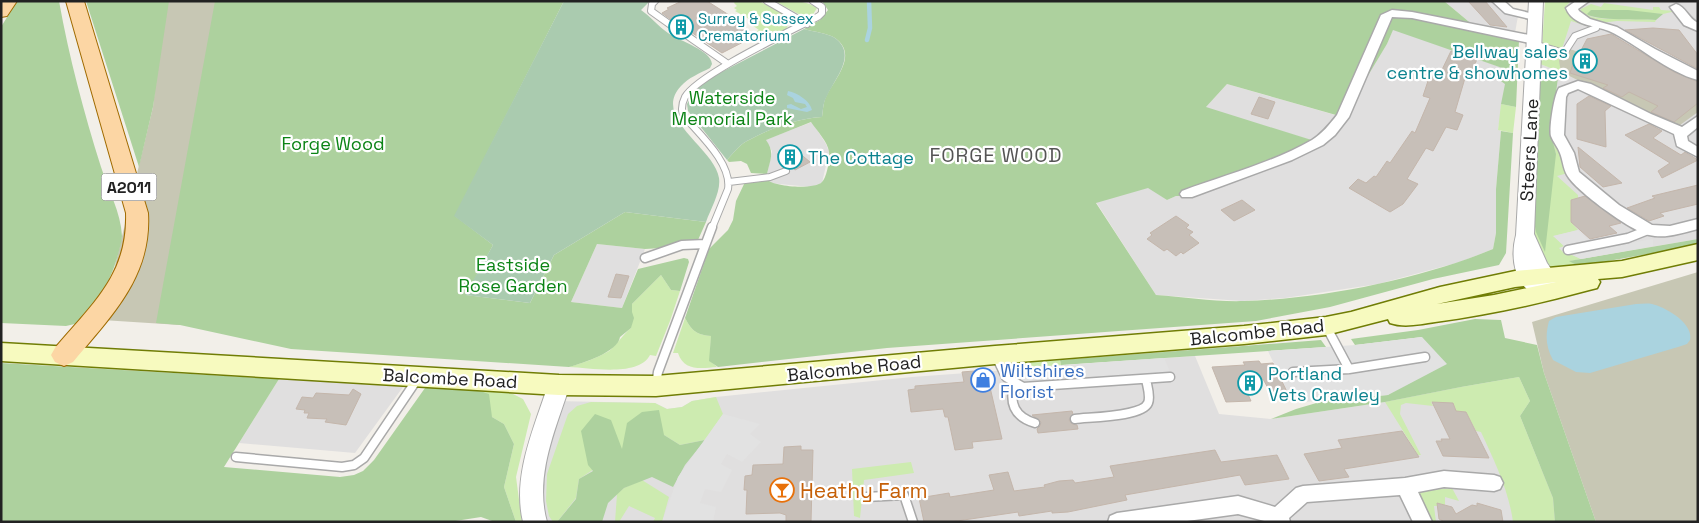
<svg xmlns="http://www.w3.org/2000/svg" width="1699" height="523" font-family="'Space Grotesk',sans-serif">
  <rect width="100%" height="100%" fill="#f2efe9"/>
  <path fill="#e0dfdf" d="M 1444,1 L 1502,1 L 1508,7 L 1519,10 L 1515,33 L 1474,26 Z
    M 1551,1 L 1698,1 L 1698,239 L 1555,263 L 1540,68 L 1540,64 L 1548,67 Z
    M 1393,29 L 1509,70 L 1498,129 L 1501,131 L 1496,189 L 1496,233 L 1493,249 L 1460,262 L 1378,284 L 1285,298 L 1242,301 L 1156,295 L 1096,202 L 1149,187 L 1167,200 L 1176,196 L 1182,196 L 1317,142 L 1205,108 L 1227,84 L 1342,117 L 1387,44 Z
    M 812,122 L 826,144 L 829,152 L 822,183 L 811,187 L 769,183 L 767,174 L 772,151 L 765,140 Z
    M 597,244 L 645,249 L 622,308 L 571,302 Z
    M 1195,356 L 1219,414 L 1271,419 L 1385,402 L 1461,387 L 1596,522 L 535,522 L 554,401 L 655,403 L 667,409 L 682,407 L 692,401 L 716,397 L 912,377 Z
    M 279,379 L 339,382 L 403,387 L 355,453 L 239,443 Z"/>
  <path fill="#c7c7b4" d="M 164,1 L 267,1 L 180,325 L 102,320 L 153,107 Z
    M 1554,46 L 1573,50 L 1604,63 L 1666,71 L 1670,65 L 1698,79 L 1698,112 L 1676,128 L 1555,69 Z
    M 1698,272 L 1698,522 L 1596,522 L 1544,373 L 1532,322 Z"/>
  <path fill="#cdebb0" d="M 735,1 L 759,1 L 787,16 L 789,20 C 788,38 768,35 756,41 L 749,35 L 759,30 L 749,23 L 751,20 L 735,11 L 737,10 L 734,8 L 737,6 L 734,3 Z
    M 775,1 C 788,1 808,0 817,8 L 812,16 L 802,16 Z
    M 1545,1 L 1571,1 L 1565,7 L 1565,10 L 1587,26 L 1571,21 L 1561,52 L 1542,46 Z
    M 1604,3 L 1653,10 L 1653,7 L 1659,7 L 1661,10 L 1676,11 L 1663,14 L 1599,10 L 1589,16 C 1603,21 1639,18 1656,20 L 1655,22 L 1617,21 L 1600,23 L 1588,19 L 1580,12 L 1581,9 L 1591,4 L 1601,7 Z
    M 1542,48 L 1560,54 L 1559,61 L 1561,72 L 1540,64 Z
    M 1501,104 L 1516,107 L 1513,133 L 1498,130 Z
    M 1551,134 L 1563,158 L 1564,170 L 1568,173 L 1557,176 L 1578,195 L 1578,198 L 1570,200 L 1574,203 L 1571,204 L 1571,216 L 1575,220 L 1570,221 L 1578,230 L 1554,236 L 1564,246 L 1559,248 L 1565,254 L 1570,254 L 1581,259 L 1570,261 L 1578,266 L 1550,267 L 1546,265 L 1534,239 L 1533,216 L 1556,154 Z
    M 661,275 L 671,290 L 680,291 L 670,321 L 656,356 L 650,355 C 639,377 591,368 569,367 C 583,363 597,358 609,351 C 615,347 624,333 631,328 L 632,304 Z
    M 685,318 C 692,331 697,335 711,336 L 710,361 L 717,367 C 702,368 684,372 678,353 L 673,353 Z
    M 1060,360 L 1061,365 L 1009,369 L 1008,365 L 1011,363 Z
    M 1519,377 L 1530,401 L 1520,416 L 1553,498 L 1555,522 L 1513,522 C 1509,491 1494,460 1481,432 L 1476,431 L 1466,412 L 1456,411 L 1453,403 L 1431,402 L 1433,406 L 1406,403 L 1401,405 L 1400,414 L 1421,455 L 1418,455 L 1385,402 L 1461,387 Z
    M 471,388 L 507,391 L 523,399 L 531,414 L 516,477 L 522,522 L 516,522 L 504,487 L 514,444 L 504,424 L 492,417 Z
    M 716,397 L 723,414 L 705,440 L 680,445 L 664,435 L 623,450 L 579,479 L 576,498 L 557,522 L 553,522 L 549,516 L 546,501 L 547,474 L 568,414 L 577,406 L 591,402 L 655,403 L 667,409 L 682,407 L 692,401 Z
    M 911,462 L 914,473 L 864,480 L 860,518 L 854,516 L 852,469 Z
    M 642,480 L 669,497 L 662,522 L 653,522 L 655,518 L 629,506 L 619,522 L 615,522 L 617,494 L 624,488 Z
    M 1452,488 L 1459,501 L 1445,497 L 1445,505 L 1438,503 L 1438,506 L 1434,506 L 1436,522 L 1432,522 L 1418,494 L 1420,491 Z"/>
  <path fill="#add19e" d="M 17,1 L 59,1 C 69,57 84,113 101,167 C 108,189 121,213 122,236 C 122,241 120,246 119,251 C 111,282 99,299 79,323 L 66,326 L 1,323 L 1,27 Z
    M 86,1 L 169,1 L 153,107 L 139,167 Z
    M 215,1 L 564,1 L 455,216 L 493,245 L 466,295 L 530,303 L 554,255 L 625,212 L 706,222 L 698,240 L 683,240 L 662,248 L 645,249 L 597,244 L 571,302 L 622,308 L 638,269 L 684,258 L 688,259 L 689,262 L 680,291 L 671,290 L 661,275 L 632,304 L 632,312 L 634,318 L 631,328 L 620,337 C 618,352 583,363 569,367 L 291,349 L 180,325 L 156,323 Z
    M 822,1 L 1444,1 L 1474,26 L 1519,40 L 1516,107 L 1501,104 L 1505,84 L 1498,79 L 1499,75 L 1507,75 L 1508,70 L 1393,30 L 1387,44 L 1343,117 L 1227,84 L 1206,107 L 1318,142 L 1182,196 L 1176,196 L 1167,200 L 1148,188 L 1096,203 L 1156,295 C 1185,297 1215,302 1244,301 C 1322,299 1421,279 1493,249 L 1496,233 L 1496,189 L 1501,131 L 1513,133 L 1506,253 L 1499,265 L 1433,279 L 1330,307 L 1256,321 L 887,348 L 718,367 L 709,361 L 711,336 C 697,335 692,331 685,318 L 709,249 L 728,230 L 733,220 L 736,201 L 745,182 L 767,179 C 772,187 815,190 822,182 C 827,177 830,159 829,152 C 828,142 817,131 811,122 L 766,140 C 775,152 770,160 767,174 L 751,173 L 747,164 L 741,161 L 729,162 L 727,160 C 734,152 741,143 751,139 C 771,128 800,118 822,117 C 823,111 823,103 826,97 C 834,79 859,55 835,38 C 827,33 814,32 804,29 L 820,20 L 828,10 Z
    M 1591,10 L 1628,10 L 1663,14 L 1656,20 C 1642,19 1595,21 1587,14 Z
    M 1540,68 L 1558,77 L 1551,134 L 1556,154 L 1545,252 L 1536,232 L 1533,216 Z
    M 1698,239 L 1698,245 L 1586,265 L 1578,266 L 1569,261 Z
    M 1475,319 L 1501,320 L 1505,338 L 1537,345 L 1544,373 L 1596,522 L 1555,522 L 1553,498 L 1520,416 L 1530,401 L 1519,377 L 1461,387 L 1385,402 L 1271,419 L 1296,409 L 1330,399 L 1388,395 L 1422,337 L 1355,345 L 1351,339 L 1418,330 Z
    M 1321,340 L 1326,347 L 1061,365 L 1060,360 Z
    M 1,363 L 279,379 L 224,467 L 340,477 L 354,475 L 363,471 L 374,460 L 425,388 L 471,388 L 489,394 L 492,417 L 504,424 L 514,444 L 504,487 L 516,522 L 495,522 L 481,517 L 449,522 L 1,522 Z
    M 659,410 L 664,435 L 680,445 L 705,440 L 685,465 L 673,487 L 652,477 L 624,488 L 608,503 L 602,522 L 557,522 L 576,499 L 579,479 L 593,471 L 588,465 L 581,431 L 595,414 L 611,420 L 622,449 L 627,423 L 642,412 Z"/>
  <path fill="#aacbaf" d="M 564,1 L 650,1 L 641,10 C 651,17 658,26 668,33 C 681,42 711,50 712,64 L 710,68 C 700,73 688,78 681,86 C 651,118 715,148 719,178 C 721,192 711,208 706,222 L 625,212 L 554,255 L 530,303 L 465,295 L 493,245 L 454,216 Z
    M 804,29 C 814,32 827,33 835,38 C 858,55 834,79 826,98 C 823,103 823,111 822,117 C 800,118 771,128 751,139 C 741,143 734,152 727,160 L 688,111 L 687,104 L 694,90 L 714,76 Z"/>
  <path fill="#e2e2e2" d="M 1578,230 L 1588,240 L 1564,246 L 1553,236 Z
    M 1653,239 L 1653,246 L 1581,259 L 1570,254 Z
    M 1422,337 L 1447,364 L 1388,395 L 1292,403 L 1268,351 L 1355,345 Z
    M 1164,358 L 1170,372 L 1022,384 L 1020,368 Z
    M 723,414 L 760,424 L 750,434 L 761,442 L 742,462 L 727,454 L 721,464 L 732,470 L 721,492 L 705,489 L 700,503 L 716,507 L 713,522 L 662,522 L 678,477 Z"/>
  <path fill="#aad3df" d="M 788,91 C 798,93 810,101 812,110 L 807,112 L 787,108 L 787,105 L 791,104 L 801,109 L 807,107 L 805,104 L 795,102 L 793,98 L 787,95 Z
    M 1636,304 C 1641,304 1647,303 1652,304 C 1665,307 1694,323 1690,340 L 1687,344 L 1678,347 L 1590,373 L 1576,372 L 1553,360 C 1546,347 1545,336 1549,321 L 1556,317 Z"/>
  <g fill="none" stroke-linecap="round" stroke-linejoin="round">
    <path stroke="#aad3df" stroke-width="4.5" d="M 867,40 L 870,28 L 869,1"/>
  </g>
  <path fill="#c7bfb8" stroke="#c4b6ab" d="M 682,1 L 707,1 L 729,15 L 726,17 L 750,33 L 747,35 L 751,38 L 722,53 L 682,26 L 678,25 L 662,13 L 669,9 L 667,8 Z
    M 1468,1 L 1485,1 L 1507,27 L 1490,25 Z
    M 1653,28 L 1679,30 L 1698,55 L 1698,69 L 1625,30 Z
    M 1611,34 L 1674,72 L 1698,82 L 1698,103 L 1674,122 L 1651,112 L 1658,106 L 1629,92 L 1622,97 L 1603,88 L 1608,85 L 1570,73 L 1575,58 L 1577,58 L 1587,39 Z
    M 1451,51 L 1477,59 L 1469,79 L 1465,78 L 1455,112 L 1463,115 L 1457,130 L 1446,127 L 1433,151 L 1426,148 L 1407,179 L 1418,184 L 1403,204 L 1390,212 L 1349,188 L 1358,179 L 1366,183 L 1374,176 L 1376,177 L 1387,161 L 1390,163 L 1412,131 L 1415,133 L 1430,98 L 1423,96 L 1430,75 L 1438,78 Z
    M 1589,96 L 1611,106 L 1605,111 L 1606,147 L 1577,139 L 1577,104 Z
    M 1259,97 L 1275,102 L 1268,119 L 1251,114 Z
    M 1649,124 L 1662,131 L 1653,138 L 1681,155 L 1685,152 L 1698,160 L 1662,178 L 1658,171 L 1670,163 L 1625,135 Z
    M 792,147 L 810,162 L 795,170 L 777,154 Z
    M 1578,147 L 1622,183 L 1603,187 L 1580,167 Z
    M 1698,185 L 1698,204 L 1660,213 L 1664,216 L 1649,221 L 1627,208 L 1655,198 L 1652,196 Z
    M 1585,196 L 1621,223 L 1609,226 L 1617,233 L 1590,239 L 1571,222 L 1571,200 Z
    M 1242,200 L 1255,210 L 1234,221 L 1221,210 Z
    M 1176,216 L 1189,225 L 1186,228 L 1193,232 L 1189,235 L 1199,243 L 1183,254 L 1181,252 L 1176,256 L 1167,249 L 1164,251 L 1147,239 L 1152,235 L 1150,233 Z
    M 616,274 L 629,276 L 621,298 L 608,297 Z
    M 1259,361 L 1261,364 L 1273,363 L 1290,398 L 1274,399 L 1263,379 L 1245,388 L 1251,401 L 1226,402 L 1212,367 L 1245,365 L 1243,362 Z
    M 986,370 L 1002,439 L 972,442 L 973,448 L 955,450 L 948,417 L 945,417 L 943,409 L 911,412 L 908,390 L 915,389 L 915,386 L 964,382 L 962,372 Z
    M 353,389 L 361,394 L 346,425 L 325,422 L 327,419 L 307,418 L 309,413 L 304,413 L 305,410 L 296,409 L 302,397 L 313,398 L 316,393 L 349,395 Z
    M 1432,402 L 1453,403 L 1456,411 L 1466,412 L 1489,458 L 1443,456 L 1436,441 L 1442,441 L 1441,439 L 1450,439 Z
    M 1072,411 L 1073,414 L 1069,420 L 1072,424 L 1077,425 L 1078,429 L 1038,433 L 1037,429 L 1040,426 L 1041,422 L 1032,415 Z
    M 1402,431 L 1419,457 L 1344,469 L 1349,477 L 1319,481 L 1304,454 L 1342,448 L 1338,440 Z
    M 801,446 L 801,450 L 813,450 L 811,522 L 786,522 L 786,515 L 780,513 L 746,514 L 747,490 L 744,490 L 745,476 L 752,475 L 753,465 L 783,464 L 784,447 Z
    M 1215,450 L 1221,462 L 1277,455 L 1289,479 L 1245,485 L 1240,475 L 1125,495 L 1127,500 L 1068,512 L 1052,513 L 1052,511 L 1019,516 L 1018,512 L 950,522 L 924,522 L 919,498 L 949,493 L 950,497 L 994,490 L 989,475 L 1008,472 L 1014,491 L 1045,487 L 1044,485 L 1059,481 L 1073,480 L 1075,483 L 1114,477 L 1110,466 Z
    M 1437,503 L 1452,507 L 1456,514 L 1472,505 L 1477,506 L 1477,503 L 1501,510 L 1503,522 L 1441,522 L 1443,521 L 1439,519 Z"/>
  <g fill="none" stroke-linecap="round" stroke-linejoin="round">
    <g stroke="#a9a9a9" stroke-width="8">
      <path id="service-far1" d="M 655,1 L 652,4 L 651,11 L 672,26
        M 767,1 L 807,24
        M 679,30 L 728,64
        M 1534,44 L 1564,53 L 1575,36 L 1596,28
        M 729,182 L 770,177 L 786,171
        M 712,228 L 728,189 C 732,163 699,134 683,115 C 681,109 682,103 685,97 C 697,75 793,30 819,16 L 822,13 L 822,7 L 813,1"/>
    </g>
    <g stroke="#a9a9a9" stroke-width="11">
      <path id="service" d="M 1568,250 L 1628,238 L 1648,230
        M 645,258 L 682,245 L 705,244
        M 1326,326 L 1349,369
        M 996,356 L 1006,377 L 1023,387 L 1170,377
        M 1293,372 L 1349,369 L 1425,357
        M 1014,384 C 1009,404 1015,417 1035,423
        M 656,385 L 658,372 L 712,227
        M 1075,419 C 1089,417 1142,417 1148,403 C 1151,396 1147,386 1146,379
        M 236,457 L 342,467 L 354,465 L 364,458 L 418,378
        M 866,497 L 904,495 L 913,522"/>
    </g>
    <g stroke="#a9a9a9" stroke-width="3">
      <path id="minor" d="M 1492,1 L 1504,1 L 1513,9 L 1538,15 L 1540,17 L 1534,20 L 1505,13 Z
        M 1576,1 L 1589,1 L 1578,9 L 1579,11 L 1590,19 L 1617,27 L 1655,49 L 1698,71 L 1698,80 C 1667,72 1637,44 1609,31 C 1594,25 1573,26 1566,8 Z
        M 1676,4 C 1685,6 1689,19 1698,23 L 1698,31 L 1684,25 L 1670,7 Z
        M 1392,10 L 1412,12 L 1534,36 L 1540,40 L 1534,44 L 1412,18 L 1392,17 L 1349,117 L 1335,135 L 1323,145 L 1292,160 L 1192,197 L 1182,197 L 1180,194 L 1182,191 C 1225,175 1272,163 1312,140 C 1322,134 1330,124 1337,115 L 1381,15 Z
        M 1578,81 L 1591,84 L 1651,114 L 1682,127 L 1698,116 L 1698,127 L 1687,136 L 1688,141 L 1698,147 L 1698,157 L 1677,146 L 1674,134 L 1578,89 L 1568,93 L 1566,97 L 1564,135 L 1574,153 L 1579,172 L 1619,205 L 1652,225 L 1670,226 L 1698,219 L 1698,229 C 1681,233 1666,239 1649,235 C 1631,231 1576,191 1567,175 C 1563,168 1563,160 1560,153 C 1558,147 1553,142 1551,136 C 1549,129 1554,95 1559,88 Z
        M 1444,471 L 1494,475 L 1500,477 L 1503,483 L 1500,489 L 1494,491 L 1444,487 L 1418,492 L 1432,522 L 1413,522 L 1400,495 L 1307,502 L 1289,518 L 1290,522 L 1268,522 L 1238,514 L 1180,522 L 1108,522 L 1110,516 L 1117,513 L 1238,496 L 1275,507 L 1296,488 L 1303,486 L 1405,478 Z"/>
    </g>
    <g stroke="#a9a9a9" stroke-width="2">
      <path id="tertiary" d="M 1529,1 L 1543,1 L 1534,234 L 1547,263 L 1565,289 L 1562,294 L 1555,296 L 1547,292 L 1539,296 C 1514,288 1510,257 1516,235 Z
        M 559,376 L 566,379 L 570,385 C 556,428 534,476 547,522 L 523,522 C 512,476 534,428 548,385 L 552,379 Z"/>
    </g>
    <g stroke="#707d05" stroke-width="3">
      <path id="secondary" d="M 1698,244 L 1698,260 L 1622,277 L 1598,279 L 1600,282 L 1597,288 L 1589,290 C 1538,304 1487,315 1435,322 C 1421,324 1404,328 1390,323 L 1388,319 L 1326,335 L 1244,344 L 995,364 L 656,396 L 559,395 L 1,361 L 1,343 L 559,375 L 656,376 L 995,346 L 1244,326 L 1326,317 L 1351,312 L 1440,287 L 1515,271 L 1622,261 ZM 1556,282 L 1494,295 L 1437,304 L 1515,287 Z"/>
    </g>
    <g stroke="#a06b00" stroke-width="2">
      <path id="primary" d="M 1,1 L 17,1 L 7,16 L 1,17 Z
        M 66,1 L 84,1 L 148,213 C 152,277 111,316 73,362 L 64,366 L 55,362 L 51,355 L 55,348 C 92,304 128,275 126,213 Z"/>
    </g>
    <use href="#service-far1" stroke="#fff" stroke-width="6"/>
    <use href="#service" stroke="#fff" stroke-width="8"/>
    <use href="#minor" fill="#fff" fill-rule="evenodd"/>
    <use href="#tertiary" fill="#fff" fill-rule="evenodd"/>
    <use href="#secondary" fill="#f7fabf" fill-rule="evenodd"/>
    <use href="#primary" fill="#fcd6a4" fill-rule="evenodd"/>
  </g>
  <defs>
    <g id="building-ring" transform="scale(1.25)"><circle r="9.5" fill="#fff" stroke="#0f9aa8" stroke-width="1.5"/><path d="M-4-6H4V6H1V3H-1V6H-4ZM-2.5-4.3h1.7v1.8h-1.7ZM.8-4.3h1.7v1.8H.8ZM-2.5-1h1.7V.8h-1.7ZM.8-1h1.7V.8H.8Z" fill="#0f9aa8"/></g>
    <g id="shop-ring" transform="scale(1.25)"><circle r="9.5" fill="#fff" stroke="#3f7fe0" stroke-width="1.5"/><path d="M-5-2.5h2.3a2.7 3.5 0 0 1 5.4 0H5L5.5 6h-11ZM-1.5-2.5h3a1.5 2.3 0 0 0-3 0Z" fill="#3f7fe0"/></g>
    <g id="bar-ring" transform="scale(1.25)"><circle r="9.5" fill="#fff" stroke="#e8710a" stroke-width="1.5"/><path d="M-6-5H6L.8 .8V4.5H3.5V6h-7V4.5H-.8V.8Z" fill="#e8710a"/></g>
  </defs>
  <g fill-rule="evenodd">
    <use href="#building-ring" x="681" y="27"/>
    <use href="#building-ring" x="1585" y="61"/>
    <use href="#building-ring" x="790" y="157"/>
    <use href="#shop-ring" x="983" y="380"/>
    <use href="#building-ring" x="1250" y="383"/>
    <use href="#bar-ring" x="782" y="490"/>
  </g>
  <g text-anchor="middle" dominant-baseline="central" stroke-width="4.5" stroke-linejoin="round" paint-order="stroke">
    <g font-size="15" fill="#0d838f" stroke="#fff" text-anchor="start">
      <text x="698" y="18">Surrey &amp; Sussex<tspan x="698" dy="17">Crematorium</tspan></text>
    </g>
    <rect fill="#fff" stroke="#646464" stroke-width="1" x="101.5" y="173.5" width="55" height="27" rx="4"/>
    <g font-size="16" font-weight="bold" fill="#222">
      <text x="129" y="187">A2011</text>
    </g>
    <g font-size="18" fill="#0d838f" stroke="#fff" text-anchor="start">
      <text x="1568" y="51" text-anchor="end">Bellway sales<tspan x="1568" dy="21">centre &amp; showhomes</tspan></text>
      <text x="808" y="157">The Cottage</text>
      <text x="1268" y="373">Portland<tspan x="1268" dy="21">Vets Crawley</tspan></text>
    </g>
    <g font-size="18" fill="#0c8416" stroke="#fff">
      <text x="732" y="97">Waterside<tspan x="732" dy="21">Memorial Park</tspan></text>
      <text x="333" y="143">Forge Wood</text>
      <text x="513" y="264">Eastside<tspan x="513" dy="21">Rose Garden</tspan></text>
    </g>
    <g font-size="18" fill="#222" stroke="#fff">
      <text transform="translate(1529 150) rotate(-87)">Steers Lane</text>
      <text transform="translate(1257 332) rotate(-6)">Balcombe Road</text>
      <text transform="translate(854 368) rotate(-6)">Balcombe Road</text>
      <text transform="translate(450 378) rotate(3)">Balcombe Road</text>
    </g>
    <g font-size="18" fill="#366cbe" stroke="#fff" text-anchor="start">
      <text x="1000" y="370">Wiltshires<tspan x="1000" dy="21">Florist</tspan></text>
    </g>
    <g font-size="20" letter-spacing="1" fill="#555" stroke="#fff">
      <text x="996" y="155">FORGE WOOD</text>
    </g>
    <g font-size="21" fill="#c56008" stroke="#fff" text-anchor="start">
      <text x="800" y="490">Heathy Farm</text>
    </g>
  </g>
  <rect width="1699" height="523" fill="none" stroke="#222222" stroke-width="5"/>
</svg>
